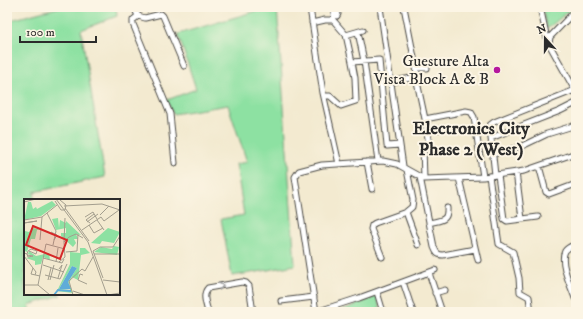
<svg xmlns="http://www.w3.org/2000/svg" width="583" height="319" font-family="'IM FELL DW Pica',serif">
  <rect width="100%" height="100%" fill="#fcf5e5"/>
  <filter id="ink" filterUnits="userSpaceOnUse"><feTurbulence type="fractalNoise" baseFrequency=".025" numOctaves="2"/><feDisplacementMap in="SourceGraphic" scale="8" xChannelSelector="R" yChannelSelector="G"/><feConvolveMatrix kernelMatrix="1 2 1 2 8 2 1 2 1" color-interpolation-filters="sRGB"/></filter>
  <filter id="wash" filterUnits="userSpaceOnUse"><feTurbulence type="fractalNoise" baseFrequency=".012" numOctaves="4" result="noise"/><feDisplacementMap in="SourceGraphic" scale="16" xChannelSelector="R" yChannelSelector="G"/><feGaussianBlur stdDeviation="0.9" result="paint"/><feColorMatrix in="noise" values="0 0 0 0 0 0 0 0 0 0 0 0 0 0 0 0 0 1.4 0 .05"/><feComposite in="paint" operator="in"/></filter>
  <g filter="url(#wash)">
    <rect width="100%" height="100%" fill="#f3ead0"/>
    <path fill="#8de1a2" stroke="#5c8666" d="M 60,7 L 116,7 L 117,16 L 81,30 L 105,177 L 34,192 L 35,200 L 25,200 L 25,294 L 60,294 L 61,295 L 29,305 L 30,312 L 7,312 L 7,21 Z
      M 270,7 L 277,7 L 295,265 L 257,272 L 232,276 L 221,219 L 244,215 L 236,164 L 247,162 L 228,105 L 173,114 L 167,100 L 196,89 L 178,34 Z
      M 542,7 L 573,7 L 570,10 L 547,29 Z
      M 377,296 L 381,312 L 338,312 Z
      M 59,307 L 61,312 L 37,312 Z"/>
  </g>
  <g filter="url(#ink)">
    <g fill="none" stroke-linecap="round" stroke-linejoin="round">
      <g stroke="#494844" stroke-width="7">
        <path id="minor" d="M 134,7 L 138,16
          M 380,7 L 403,166
          M 540,7 L 548,43
          M 310,8 L 323,93 L 339,164
          M 336,14 L 338,14 L 337,16 L 336,15 Z
          M 138,16 L 133,20 L 133,24 L 170,114 L 175,163
          M 138,16 L 145,18 L 161,14 L 163,16 L 184,66
          M 333,20 L 335,7
          M 312,23 L 325,20 L 333,20 L 346,35 L 352,62 L 379,60 L 387,146 L 400,145
          M 358,32 L 364,61 L 378,161
          M 346,35 L 363,30
          M 417,68 L 427,68
          M 416,77 L 425,119 L 429,145 L 423,147 L 424,179
          M 391,82 L 416,77 L 417,73 L 404,7
          M 576,92 L 549,44 L 550,37 L 576,10
          M 324,96 L 330,96 L 341,106 L 356,101 L 355,78 L 352,62
          M 425,119 L 466,111 L 471,112 L 474,117 L 483,177
          M 427,131 L 446,128
          M 491,138 L 560,111 L 576,103
          M 493,154 L 520,147 L 547,134 L 576,125
          M 367,162 L 372,189
          M 539,166 L 546,192 L 549,194 L 576,184
          M 516,172 L 522,219
          M 495,175 L 491,138 L 489,130 L 490,125 L 494,122 L 575,90
          M 498,175 L 504,219 L 507,221 L 538,217
          M 489,176 L 499,244 L 513,252 L 519,278 L 520,292 L 529,297 L 531,312
          M 420,177 L 434,247 C 436,252 437,255 443,255 L 475,249
          M 459,178 L 478,260
          M 406,212 L 418,245
          M 429,223 C 440,220 448,222 447,208
          M 382,257 L 371,229 L 372,225 L 375,223 L 406,212 L 412,207 L 413,200 L 407,170
          M 429,273 L 442,312
          M 403,282 L 413,312
          M 377,292 L 383,312
          M 435,293 L 445,290
          M 575,298 C 571,287 559,262 565,251 C 568,247 572,246 576,244
          M 281,301 L 314,297
          M 208,312 C 206,304 202,294 208,288 L 242,282 L 246,283 L 249,286 L 253,312
          M 316,312 L 295,177 L 299,171 L 322,165 L 383,161 L 397,164 L 424,179 L 483,177 L 524,171 L 576,153
          M 316,312 L 359,298 L 435,270"/>
      </g>
      <use href="#minor" stroke="#fff" stroke-width="5"/>
    </g>
    <defs><path id="oneway-chevron" d="M-2-3.5L2.5 0L-2 3.5" fill="none" stroke-width="1.6" stroke-linecap="round" stroke-linejoin="round"/></defs>
    <use stroke="#a0a0a0" href="#oneway-chevron" transform="translate(221 286) rotate(-10)"/>
  </g>
  <circle fill="#b5179e" stroke="#fcf5e5" stroke-width="1.5" cx="497" cy="70" r="4"/>
  <g text-anchor="middle" dominant-baseline="central" stroke-width="4" stroke-linejoin="round" paint-order="stroke">
    <g font-size="16" fill="#2b2b2b" stroke="#fcf5e5" text-anchor="end">
      <text x="489" y="61">Guesture Alta<tspan x="489" dy="18">Vista Block A &amp; B</tspan></text>
    </g>
    <g font-size="18" font-weight="bold" fill="#2b2b2b" stroke="#fcf5e5">
      <text x="471" y="129">Electronics City<tspan x="471" dy="21">Phase 2 (West)</tspan></text>
    </g>
  </g>
  <g transform="translate(24 199)">
    <rect width="96" height="96" fill="#f3ead0"/>
    <path d="M 28,2 L 32,6 L 17,17 L 0,21 L 4,3 L 7,3 L 9,10 L 12,8 L 13,10 ZM 34,19 L 35,29 L 36,21 L 42,24 L 42,29 L 32,31 L 28,20 ZM 42,22 L 57,36 L 52,35 L 54,40 L 50,40 L 52,44 L 49,48 L 37,37 L 37,34 L 42,34 ZM 8,29 L 16,30 L 13,31 L 11,40 L 7,40 L 3,53 L 1,52 L 0,34 L 1,32 L 5,33 ZM 84,29 L 96,33 L 90,44 L 78,42 L 76,45 L 67,44 ZM 90,47 L 95,48 L 93,56 L 70,53 L 77,48 L 88,50 ZM 56,49 L 61,49 L 66,54 L 57,56 L 54,81 L 48,78 L 45,84 L 49,94 L 33,92 L 46,65 L 46,53 L 56,54 ZM 48,67 L 53,69 L 44,83 L 46,91 L 35,90 ZM 5,52 L 12,57 L 25,54 L 26,61 L 19,58 L 17,65 L 11,66 L 11,62 L 2,59 L 9,57 L 4,55 Z" fill="#8de1a2" fill-rule="evenodd"/>
    <path d="M 48,67 L 53,69 L 44,83 L 47,90 L 35,90 Z" fill="#5facd8"/>
    <path fill="none" stroke="#5facd8" stroke-width="2" d="M 30,96 L 34,91 L 47,92"/>
    <path fill="none" stroke="#a39e8e" stroke-width="1" d="M 32,0 L 64,43 L 83,96M 31,2 L 37,11 L 41,11 L 42,6 L 36,1M 0,3 L 12,0M 40,7 L 78,5 L 96,11M 41,9 L 65,42M 23,14 L 32,32 L 29,46M 76,16 L 85,7M 61,18 L 69,13 L 73,20M 0,21 L 18,18 L 33,6M 73,21 L 80,31M 63,23 L 74,15M 0,24 L 13,22 L 0,24M 66,24 L 62,21 L 70,15M 65,26 L 70,34 L 79,29M 58,31 L 77,18 L 80,22 L 95,11M 27,33 L 33,36 L 30,41M 16,41 L 18,18M 40,43 L 41,19M 69,52 L 79,79M 69,52 L 76,48 L 89,48 L 96,37M 42,53 L 53,52 L 54,35M 0,54 L 3,55 L 4,52 L 7,50 L 13,52 L 12,55 L 5,52M 3,55 L 4,58 L 9,57 L 3,56M 70,55 L 96,55M 0,57 L 12,73 L 11,76M 19,59 L 38,64 L 40,60M 32,63 L 34,49M 35,63 L 41,58 L 40,43 L 45,38 L 52,35 L 59,39M 19,66 L 40,73M 9,69 L 7,75 L 16,77M 21,76 L 36,80 L 43,65M 59,76 L 56,75 L 54,81 L 63,85M 34,79 L 38,66 L 35,70M 24,81 L 27,69M 26,81 L 30,66M 79,81 L 96,83M 0,86 L 14,86 L 26,96M 14,86 L 22,45 L 41,50M 49,92 L 61,96M 49,96 L 45,82 L 58,70 L 61,72 L 69,58M 84,96 L 96,94"/>
    <path fill="#d62828" fill-opacity="0.15" stroke="#d62828" stroke-width="2" d="M 9,27 L 43,41 L 36,60 L 2,46 Z"/>
    <rect width="96" height="96" fill="none" stroke="#2b2b2b" stroke-width="2"/>
  </g>
  <rect width="583" height="319" fill="none" stroke="#fcf5e5" stroke-width="24"/>
  <g transform="translate(545 38) rotate(339)" stroke="#fcf5e5" stroke-width="3" paint-order="stroke">
  <path d="M0-3L7 15L0 10L-7 15Z" fill="#2b2b2b"/>
  <text y="-6" font-size="11" font-weight="bold" text-anchor="middle" fill="#2b2b2b">N</text>
  </g>
  <path d="M20 36v6h76v-6" fill="none" stroke="#2b2b2b" stroke-width="2"/>
  <text x="26" y="36" font-size="12" fill="#2b2b2b" stroke="#fcf5e5" stroke-width="3" paint-order="stroke">100 m</text>
</svg>
